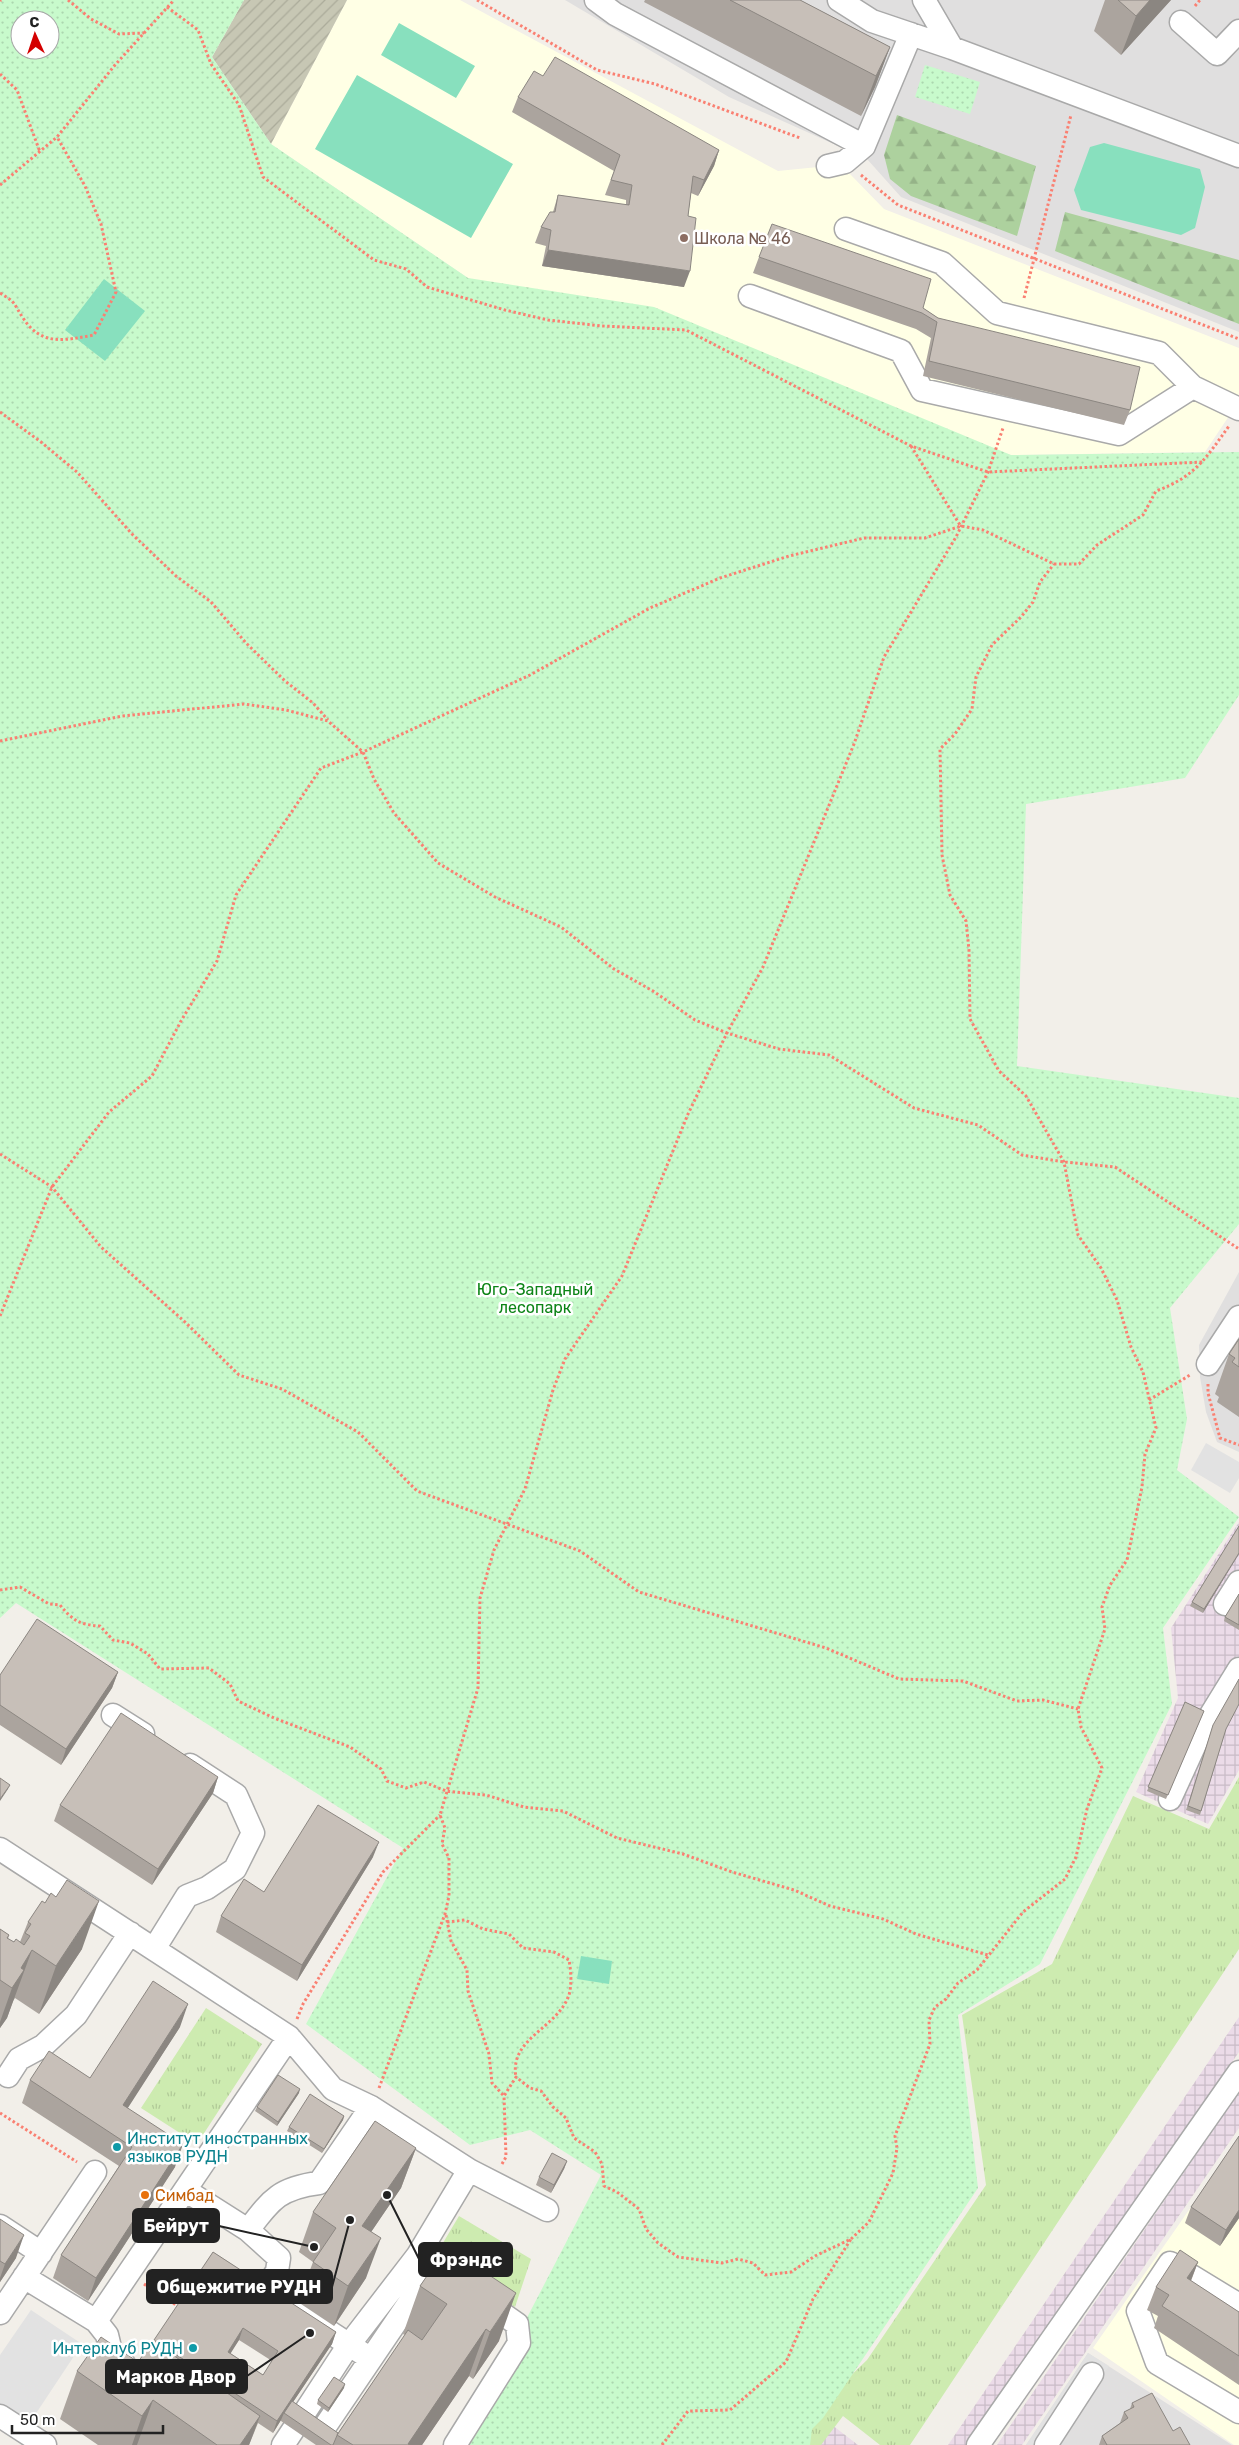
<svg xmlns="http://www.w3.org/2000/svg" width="1239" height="2445" font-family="Rubik,sans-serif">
  <defs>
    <pattern id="industrial-grid" width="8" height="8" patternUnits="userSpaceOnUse" patternTransform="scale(1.25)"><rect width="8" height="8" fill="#ebdbe8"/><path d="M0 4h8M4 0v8" fill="none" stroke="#c9bcc7"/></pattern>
    <pattern id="construction-furrows" width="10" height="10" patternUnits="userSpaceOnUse" patternTransform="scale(1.25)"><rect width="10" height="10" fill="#c7c7b4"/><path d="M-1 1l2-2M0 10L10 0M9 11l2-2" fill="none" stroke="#abab9a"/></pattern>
    <pattern id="grass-tufts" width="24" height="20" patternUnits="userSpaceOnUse" patternTransform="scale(1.25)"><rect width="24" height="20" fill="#cdebb0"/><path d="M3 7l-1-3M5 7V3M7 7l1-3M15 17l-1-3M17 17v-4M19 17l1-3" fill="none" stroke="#b0c997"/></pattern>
    <pattern id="forest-firs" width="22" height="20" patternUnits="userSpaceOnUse" patternTransform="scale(1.25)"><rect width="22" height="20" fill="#add19e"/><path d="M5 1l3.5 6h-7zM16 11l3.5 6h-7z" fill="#95b388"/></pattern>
    <pattern id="park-dots" width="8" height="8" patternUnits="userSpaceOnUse" patternTransform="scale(1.25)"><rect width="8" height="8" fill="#c8facc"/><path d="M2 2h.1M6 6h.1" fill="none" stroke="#acd6af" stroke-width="1.8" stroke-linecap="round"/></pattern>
  </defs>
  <rect width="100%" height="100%" fill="#f2efe9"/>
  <path fill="#e0dfdf" d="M 565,0 L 1239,0 L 1239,332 L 901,197 L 867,159 L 729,97 Z
    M 1239,1272 L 1239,1452 L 1217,1442 L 1206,1412 L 1200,1377 L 1199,1345 Z
    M 1088,2353 L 1232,2445 L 1026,2445 Z"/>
  <path fill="url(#industrial-grid)" d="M 1239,1522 L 1239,1770 L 1208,1824 L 1136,1792 L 1178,1698 L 1171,1628 Z
    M 1239,2017 L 1239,2052 L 968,2445 L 948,2445 Z
    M 1239,2092 L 1239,2128 L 1022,2445 L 997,2445 Z
    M 823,2418 L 858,2445 L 810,2445 Z"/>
  <path fill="#ffffe5" d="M 347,0 L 460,0 L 778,171 L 828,166 L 850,174 L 884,209 L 1239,348 L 1239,401 L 1205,452 L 1011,455 L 468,278 L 271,144 Z
    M 1239,2138 L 1239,2445 L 1234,2445 L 1093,2348 Z"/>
  <path fill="url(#construction-furrows)" d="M 244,0 L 347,0 L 271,144 L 212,57 Z"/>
  <path fill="url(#grass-tufts)" d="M 1239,1777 L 1239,1949 L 910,2445 L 880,2445 L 843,2416 L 821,2445 L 802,2445 L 812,2413 L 867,2360 L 986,2185 L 962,2015 L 1052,1964 L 1133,1796 L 1209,1829 Z
    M 206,2008 L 262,2044 L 197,2144 L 141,2108 Z
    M 459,2216 L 531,2259 L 515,2307 L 437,2253 Z"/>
  <path fill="url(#forest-firs)" d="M 897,115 L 1036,166 L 1017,236 L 911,196 L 890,179 L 884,155 Z
    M 1065,212 L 1239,260 L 1239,324 L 1055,251 Z"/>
  <path fill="url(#park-dots)" fill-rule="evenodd" d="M 0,0 L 244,0 L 212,57 L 271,144 L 468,278 L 654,307 L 1011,455 L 1239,452 L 1239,695 L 1185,778 L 1026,804 L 1017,1066 L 1239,1098 L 1239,1224 L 1170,1308 L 1187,1419 L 1177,1470 L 1239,1517 L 1163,1628 L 1172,1704 L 1040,1964 L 958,2015 L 978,2188 L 823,2418 L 812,2429 L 810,2445 L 461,2445 L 601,2175 L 530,2130 L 470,2145 L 306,2024 L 403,1848 L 16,1603 L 0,1618 ZM 20,20 L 50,20 L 50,50 L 20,50 Z
    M 925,65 L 980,82 L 970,114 L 915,97 Z"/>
  <path fill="#88e0be" d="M 399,23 L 475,66 L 456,98 L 381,55 Z
    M 357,75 L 513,164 L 471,238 L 315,149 Z
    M 1104,143 L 1200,169 L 1205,187 L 1195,228 L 1181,235 L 1081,210 L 1074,190 L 1090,147 Z
    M 104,279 L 145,311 L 105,361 L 65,330 Z
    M 581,1956 L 612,1961 L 609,1984 L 577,1979 Z"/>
  <path fill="#e2e2e2" d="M 1206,1443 L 1239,1462 L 1239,1478 L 1230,1493 L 1191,1470 Z
    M 31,2310 L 82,2344 L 29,2424 L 0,2405 L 0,2355 Z
    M 1088,2353 L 1109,2366 L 1057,2445 L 1026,2445 Z"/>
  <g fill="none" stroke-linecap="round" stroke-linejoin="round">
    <g stroke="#a9a9a9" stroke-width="25">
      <path id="minor" d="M 596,0 L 615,14 L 864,146 L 911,34
        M 839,0 L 872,21 L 952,48 L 1239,156
        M 924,0 L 952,48
        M 1181,22 L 1217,54 L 1239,31
        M 828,166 L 845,162 L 864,146
        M 846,229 L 942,263 L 997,313 L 1159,353 L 1193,387
        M 750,296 L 901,351 L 922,390 L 1119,434 L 1193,387 L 1239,409
        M 1208,1364 L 1239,1317
        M 1225,1604 L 1239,1582
        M 113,1715 L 143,1734
        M 1170,1799 L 1202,1729 L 1239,1669
        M 0,1849 L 289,2037 L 333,2089 L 371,2107 L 469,2170 L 418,2255 L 517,2324 L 519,2343 L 455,2445
        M 154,1949 L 187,1896 L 207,1888 L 235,1869 L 253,1833 L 236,1795 L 190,1765
        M 8,2076 L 19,2059 L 43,2046 L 76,2015 L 130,1933
        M 469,2170 L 547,2210
        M 185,2190 L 248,2230
        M 0,2226 L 41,2253
        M 24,2277 L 96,2321 L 107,2335 L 112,2356 L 124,2364
        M 1239,2305 L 1170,2263 L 1138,2311 L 1157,2363 L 1239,2412
        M 0,2313 L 95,2172
        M 96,2321 L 289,2037
        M 371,2359 L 265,2290 L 277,2271 L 279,2258 L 248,2230 C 271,2200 279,2188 319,2183 L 371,2107
        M 0,2416 L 45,2445
        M 301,2418 L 348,2346 L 418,2255
        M 322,2431 L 434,2266
        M 283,2445 L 293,2430
        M 978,2445 L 1239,2072
        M 1046,2445 L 1092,2374"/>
    </g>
    <path stroke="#fa8072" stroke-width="3" stroke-dasharray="2.5 2.5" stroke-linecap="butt" d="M 68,0 L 91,19 L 119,34 L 144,33
      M 477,0 L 597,70 L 655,84 L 800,138
      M 0,1 L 1,0
      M 1195,6 L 1200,0
      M 167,7 L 198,30 L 211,64 L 239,105 L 263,177 L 374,260 L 406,269 L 427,287 L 505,310 L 548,320 L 602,326 L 686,330 L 911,446 L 988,472 L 1203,462
      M 0,74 L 17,90 L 40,152
      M 861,175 L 898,205 L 1239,339
      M 0,185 L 57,137 L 115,65 L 174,0
      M 0,293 C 17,303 13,303 23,318 C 42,347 65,340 94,335 L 116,292 L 101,224 L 85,186 L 57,137
      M 1024,298 L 1071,115
      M 0,412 L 41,442 L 77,472 L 132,534 L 176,576 L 211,602 L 246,643 L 285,681 L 313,703 L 328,720
      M 911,446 L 960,525
      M 0,741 L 122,716 L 244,704 L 286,710 L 328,721 L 363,752 L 374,779 L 394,813 L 438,863 L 495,897 L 561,927 L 614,969 L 653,991 L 695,1020 L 727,1033 L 779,1049 L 829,1055 L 914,1108 L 978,1125 L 1022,1155 L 1064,1162 L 1115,1167 L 1239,1249
      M 0,1154 L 52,1187 L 101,1247 L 185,1322 L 239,1375 L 282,1389 L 358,1432 L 417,1491 L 580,1551 L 639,1592 L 826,1648 L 899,1679 L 963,1681 L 1017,1701 L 1043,1700 L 1078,1709
      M 0,1316 L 52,1187 L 109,1112 L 152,1076 L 181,1021 L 217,961 L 236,895 L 321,768 L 363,752 L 530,675 L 650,608 L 720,578 L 789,556 L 864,538 L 925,538 L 961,526 L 983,530 L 1054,564 L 1079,564 L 1097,545 L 1143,515 L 1156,491 C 1195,477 1206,458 1229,426
      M 1208,1384 L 1208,1393 L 1220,1438 L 1239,1445
      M 1149,1400 L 1190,1375
      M 0,1590 L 20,1587 L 49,1604 L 60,1605 C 72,1620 80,1625 100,1626 L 113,1640 L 130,1643 L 148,1654 L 160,1669 L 209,1668 L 230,1684 L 238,1701 L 274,1718 L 350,1747 L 381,1769 L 387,1781 L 406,1788 L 424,1782 L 446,1791 L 486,1795 L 524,1807 L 563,1811 L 617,1838 L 683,1854 L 732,1872 L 794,1890 L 830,1906 L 883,1919 L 916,1934 L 988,1955
      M 446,1915 L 451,1941 L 467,1970 L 468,1991 L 489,2054 L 492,2083 L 504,2096
      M 447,1922 L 465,1920 L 483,1929 L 509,1934 L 523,1948 L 554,1952 L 569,1960 C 571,1971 572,1984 569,1995 C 557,2029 509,2038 516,2077
      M 297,2019 L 303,2004 L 383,1872 L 440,1815
      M 379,2088 L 445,1914 L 449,1896 L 449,1858 L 442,1844 L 445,1828 L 440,1815 L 478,1688 L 480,1598 L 494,1550 L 525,1489 L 553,1390 L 565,1359 L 622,1276 L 688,1114 L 727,1033 L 763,967 L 854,744 L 884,657 L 956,537 L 988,472 L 1003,428
      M 0,2113 L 77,2162
      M 502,2164 L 506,2157 L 504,2096 L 516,2077 L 530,2088 L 541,2091 L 553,2107 L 566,2118 L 574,2138 L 595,2152 L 602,2164 L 604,2186 L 617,2192 L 639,2209 L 646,2229 L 658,2243 L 678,2257 L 722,2263 L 738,2259 L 753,2263 L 765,2275 L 791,2272 L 815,2256 L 851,2239 L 869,2222 L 893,2173 L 897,2148 L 895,2136 L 930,2044 L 929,2020 L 935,2007 L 946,1999 L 958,1983 L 977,1970 L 1023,1912 L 1065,1879 L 1076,1857 L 1087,1809 L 1102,1768 L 1081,1727 L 1078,1709 L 1105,1629 L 1102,1607 L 1110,1585 L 1127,1560 L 1142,1487 L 1145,1454 L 1156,1428 L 1143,1372 L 1131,1347 L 1117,1300 L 1101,1268 L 1078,1235 L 1064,1162 L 1026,1096 L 999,1071 L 970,1019 L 969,950 L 966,921 L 950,895 L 942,855 L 940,749 L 955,734 L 972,709 L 976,677 L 992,645 L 1021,617 L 1033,602 L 1040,582 L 1054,564
      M 144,2284 L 179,2307
      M 662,2445 L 688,2411 L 730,2410 L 786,2362 L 813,2299 L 851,2239"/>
    <use href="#minor" stroke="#fff" stroke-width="22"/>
  </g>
  <path fill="#aba49e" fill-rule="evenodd" d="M 645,0 L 800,0 L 890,47 L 875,87 L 861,116 L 644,2 Z
    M 1105,0 L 1171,0 L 1121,55 L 1094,31 Z
    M 543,76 L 719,150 L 714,166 L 698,196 L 691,193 L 688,216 L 684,287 L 542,266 L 546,246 L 535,243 L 541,227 L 553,212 L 558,195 L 626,205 L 626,200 L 605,195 L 614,171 L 512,112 L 518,97 Z
    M 759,257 L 923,308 L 938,318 L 1130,410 L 1124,425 L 923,376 L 931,338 L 916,329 L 753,273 Z
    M 1239,1339 L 1239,1417 L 1217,1402 L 1219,1397 L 1215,1394 L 1229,1354 Z
    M 1239,1526 L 1203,1613 L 1190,1606 L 1192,1602 Z
    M 1239,1594 L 1239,1630 L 1224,1621 L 1225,1617 Z
    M 118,1672 L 112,1688 L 61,1765 L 0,1725 L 0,1675 Z
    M 1185,1702 L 1204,1711 L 1166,1799 L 1147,1791 Z
    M 1213,1725 L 1225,1732 L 1200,1815 L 1186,1810 Z
    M 218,1777 L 213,1793 L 152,1885 L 54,1821 L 60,1805 Z
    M 373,1857 L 297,1981 L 216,1932 L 221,1916 L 264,1892 Z
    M 28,1922 L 82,1949 L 39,2014 L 15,1998 L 13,2001 L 7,2018 L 0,2028 L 0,1929 L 9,1935 L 8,1939 L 14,1942 L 20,1942 Z
    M 180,2027 L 127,2108 L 175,2167 L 88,2301 L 53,2278 L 61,2255 L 119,2166 L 22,2103 L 30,2080 L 90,2078 Z
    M 299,2093 L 277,2126 L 255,2111 L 257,2107 Z
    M 344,2116 L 343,2120 L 322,2153 L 287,2131 L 289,2127 Z
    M 1239,2136 L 1239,2218 L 1220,2246 L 1185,2223 L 1191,2207 Z
    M 416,2148 L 401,2188 L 371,2232 L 366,2278 L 334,2326 L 298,2302 L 313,2262 L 299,2252 L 313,2212 Z
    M 567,2161 L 564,2169 L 551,2193 L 536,2185 L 539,2177 Z
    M 0,2219 L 16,2258 L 0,2282 Z
    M 447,2247 L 499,2341 L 473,2379 L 469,2376 L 422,2445 L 316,2445 L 281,2421 L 281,2420 L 273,2433 L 258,2423 L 249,2445 L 98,2445 L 60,2419 L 77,2371 L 138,2362 L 154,2342 L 213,2252 L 336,2332 L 332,2344 L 293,2402 L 338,2433 L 405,2335 L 403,2334 L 420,2286 ZM 239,2340 L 272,2361 L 263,2375 L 230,2353 Z
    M 1198,2262 L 1191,2281 L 1239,2312 L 1239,2385 L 1154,2328 L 1158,2316 L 1147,2310 L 1156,2287 Z
    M 344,2388 L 328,2412 L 317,2404 L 318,2400 Z
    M 1132,2403 L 1173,2431 L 1190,2445 L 1099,2445 L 1102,2436 L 1120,2423 L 1124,2412 L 1130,2409 Z"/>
  <path fill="#8b8681" d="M 1150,0 L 1171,0 L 1121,55 L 1136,16 Z
    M 890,47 L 875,87 L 861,116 L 876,76 Z
    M 719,150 L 714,166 L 698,196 L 704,180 Z
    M 548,250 L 690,271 L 684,287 L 542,266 Z
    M 1239,1553 L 1239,1554 L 1203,1613 L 1204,1609 Z
    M 118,1672 L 112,1688 L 61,1765 L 66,1749 Z
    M 218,1777 L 213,1793 L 152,1885 L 158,1869 Z
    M 10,1785 L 8,1789 L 0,1801 L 0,1799 Z
    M 379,1842 L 373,1857 L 297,1981 L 302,1965 Z
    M 99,1901 L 82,1949 L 39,2014 L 56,1966 Z
    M 32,1950 L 7,2018 L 0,2028 L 0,2022 L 12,1988 L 21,1968 Z
    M 188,2004 L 180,2027 L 115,2128 L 123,2105 Z
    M 300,2089 L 299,2093 L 277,2126 L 278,2122 Z
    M 344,2116 L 343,2120 L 322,2153 L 324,2149 Z
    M 183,2144 L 175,2167 L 88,2301 L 96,2278 Z
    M 416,2148 L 401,2188 L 348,2266 L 362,2226 Z
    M 567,2161 L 564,2169 L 551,2193 L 554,2185 Z
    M 1239,2210 L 1239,2218 L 1220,2246 L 1226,2230 Z
    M 24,2235 L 16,2258 L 0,2282 L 0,2278 L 5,2264 Z
    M 381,2238 L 366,2278 L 334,2326 L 348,2286 Z
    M 1198,2262 L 1189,2285 L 1187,2278 Z
    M 516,2293 L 499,2341 L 473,2379 L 490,2332 Z
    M 243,2328 L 239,2340 L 224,2364 L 228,2352 Z
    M 486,2329 L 469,2376 L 422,2445 L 407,2445 Z
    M 336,2332 L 332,2344 L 285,2414 L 284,2413 L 281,2420 L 273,2433 L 277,2421 Z
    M 345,2384 L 344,2388 L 328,2412 L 329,2408 Z
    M 153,2400 L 137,2445 L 132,2445 L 142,2416 Z
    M 260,2416 L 249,2445 L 240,2445 Z"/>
  <path fill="#c7bfb8" stroke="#8b8681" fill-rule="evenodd" d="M 730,0 L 800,0 L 890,47 L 876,76 Z
    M 1118,0 L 1150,0 L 1136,16 Z
    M 555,57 L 719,150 L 704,180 L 693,176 L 688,216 L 696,218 L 690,271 L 548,250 L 551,230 L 541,227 L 550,212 L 555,212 L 558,195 L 629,205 L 632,185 L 611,180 L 620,155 L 518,97 L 534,71 L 543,76 Z
    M 772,224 L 931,279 L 923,308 L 938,318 L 1140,367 L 1130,410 L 929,361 L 937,322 L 922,313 L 759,257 Z
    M 1239,1339 L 1239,1367 L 1232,1362 L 1235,1358 L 1229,1354 Z
    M 1239,1526 L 1239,1553 L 1204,1609 L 1192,1602 Z
    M 1239,1594 L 1239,1625 L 1225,1617 Z
    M 37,1619 L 118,1672 L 66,1749 L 0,1705 L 0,1675 Z
    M 1239,1679 L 1239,1704 L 1226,1729 L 1201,1811 L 1188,1806 L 1213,1725 Z
    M 1185,1702 L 1204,1711 L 1168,1795 L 1148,1787 Z
    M 121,1713 L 218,1777 L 158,1869 L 60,1805 Z
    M 0,1778 L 10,1785 L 0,1799 Z
    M 318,1805 L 379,1842 L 302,1965 L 221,1916 L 244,1879 L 264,1892 Z
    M 67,1880 L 99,1901 L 56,1966 L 32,1950 L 21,1968 L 24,1970 L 12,1988 L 0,1980 L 0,1929 L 9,1935 L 7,1938 L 14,1942 L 16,1939 L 24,1945 L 30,1936 L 25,1933 L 31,1924 L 28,1922 L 42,1901 L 45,1903 L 51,1893 L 56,1897 Z
    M 153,1981 L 188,2004 L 123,2105 L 183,2144 L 96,2278 L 61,2255 L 132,2147 L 30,2080 L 49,2051 L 90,2078 Z
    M 278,2075 L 300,2089 L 278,2122 L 257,2107 Z
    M 310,2094 L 344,2116 L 324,2149 L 289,2127 Z
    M 375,2121 L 416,2148 L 362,2226 L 381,2238 L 348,2286 L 313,2262 L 336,2228 L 313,2212 Z
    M 1239,2136 L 1239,2210 L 1226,2230 L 1191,2207 Z
    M 552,2153 L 567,2161 L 554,2185 L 539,2177 Z
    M 0,2219 L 24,2235 L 5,2264 L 0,2261 Z
    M 447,2247 L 516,2293 L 490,2332 L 486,2329 L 408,2444 L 410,2445 L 353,2445 L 337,2435 L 408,2330 L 422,2340 L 447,2304 L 420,2286 Z
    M 1180,2250 L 1198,2262 L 1187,2278 L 1239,2312 L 1239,2356 L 1162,2306 L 1169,2295 L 1156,2287 Z
    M 213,2252 L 336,2332 L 277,2421 L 154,2340 ZM 243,2328 L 278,2351 L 263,2375 L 228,2352 Z
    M 101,2337 L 138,2362 L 153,2341 L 260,2416 L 240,2445 L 217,2445 L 153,2400 L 142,2416 L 77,2371 Z
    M 334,2377 L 345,2384 L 329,2408 L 318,2400 Z
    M 1152,2393 L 1173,2431 L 1180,2427 L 1190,2445 L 1106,2445 L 1107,2445 L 1102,2436 L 1128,2418 L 1124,2412 L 1134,2407 L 1132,2403 Z
    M 292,2401 L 338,2433 L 333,2445 L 331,2445 L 284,2413 Z"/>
  <circle fill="#8d6e63" stroke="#fff" stroke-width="2" cx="684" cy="238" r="5"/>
  <g fill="#0f9aa8" stroke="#fff" stroke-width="2">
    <circle cx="117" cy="2147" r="5"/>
    <circle cx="193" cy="2348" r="5"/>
  </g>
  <circle fill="#e8710a" stroke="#fff" stroke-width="2" cx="145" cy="2195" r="5"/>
  <g text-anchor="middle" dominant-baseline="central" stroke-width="5" stroke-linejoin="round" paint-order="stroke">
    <g font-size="16" fill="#785e54" stroke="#fff" text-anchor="start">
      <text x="694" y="238">Школа № 46</text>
    </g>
    <g font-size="16" fill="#0c8416" stroke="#fff">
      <text x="535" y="1289">Юго-Западный<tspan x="535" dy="18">лесопарк</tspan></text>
    </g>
    <g font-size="16" fill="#0d838f" stroke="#fff" text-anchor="start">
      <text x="127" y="2138">Институт иностранных<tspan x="127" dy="18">языков РУДН</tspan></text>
      <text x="183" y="2348" text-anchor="end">Интерклуб РУДН</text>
    </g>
    <g font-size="16" fill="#c56008" stroke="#fff" text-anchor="start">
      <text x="155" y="2195">Симбад</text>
    </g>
  </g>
  <path fill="none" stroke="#222" stroke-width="2" d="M314 2247L219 2226M387 2195L419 2259M350 2220L332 2287M310 2333L247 2376"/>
  <g fill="#222" stroke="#fff" stroke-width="2">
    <circle cx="314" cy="2247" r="5"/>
    <circle cx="387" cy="2195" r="5"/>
    <circle cx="350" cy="2220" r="5"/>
    <circle cx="310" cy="2333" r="5"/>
  </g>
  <g fill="#222" stroke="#222" stroke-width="2">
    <rect x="133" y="2209" width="86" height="33" rx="5"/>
    <rect x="419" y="2243" width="93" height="33" rx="5"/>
    <rect x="147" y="2270" width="185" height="33" rx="5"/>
    <rect x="106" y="2360" width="141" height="33" rx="5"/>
  </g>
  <g font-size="18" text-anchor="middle" font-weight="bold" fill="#fff">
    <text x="176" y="2232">Бейрут</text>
    <text x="466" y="2266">Фрэндс</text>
    <text x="239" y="2293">Общежитие РУДН</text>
    <text x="176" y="2383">Марков Двор</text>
  </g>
  <g transform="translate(35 35) rotate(357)"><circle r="24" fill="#ffffff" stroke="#a7a7a7"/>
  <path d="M0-4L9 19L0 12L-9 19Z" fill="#d40000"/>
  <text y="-8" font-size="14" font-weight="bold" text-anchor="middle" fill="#222222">С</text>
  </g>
  <path d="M12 2425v8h151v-8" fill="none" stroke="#222222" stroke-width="2.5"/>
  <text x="20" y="2425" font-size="15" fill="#222222" stroke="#ffffff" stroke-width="4" paint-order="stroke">50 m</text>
</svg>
